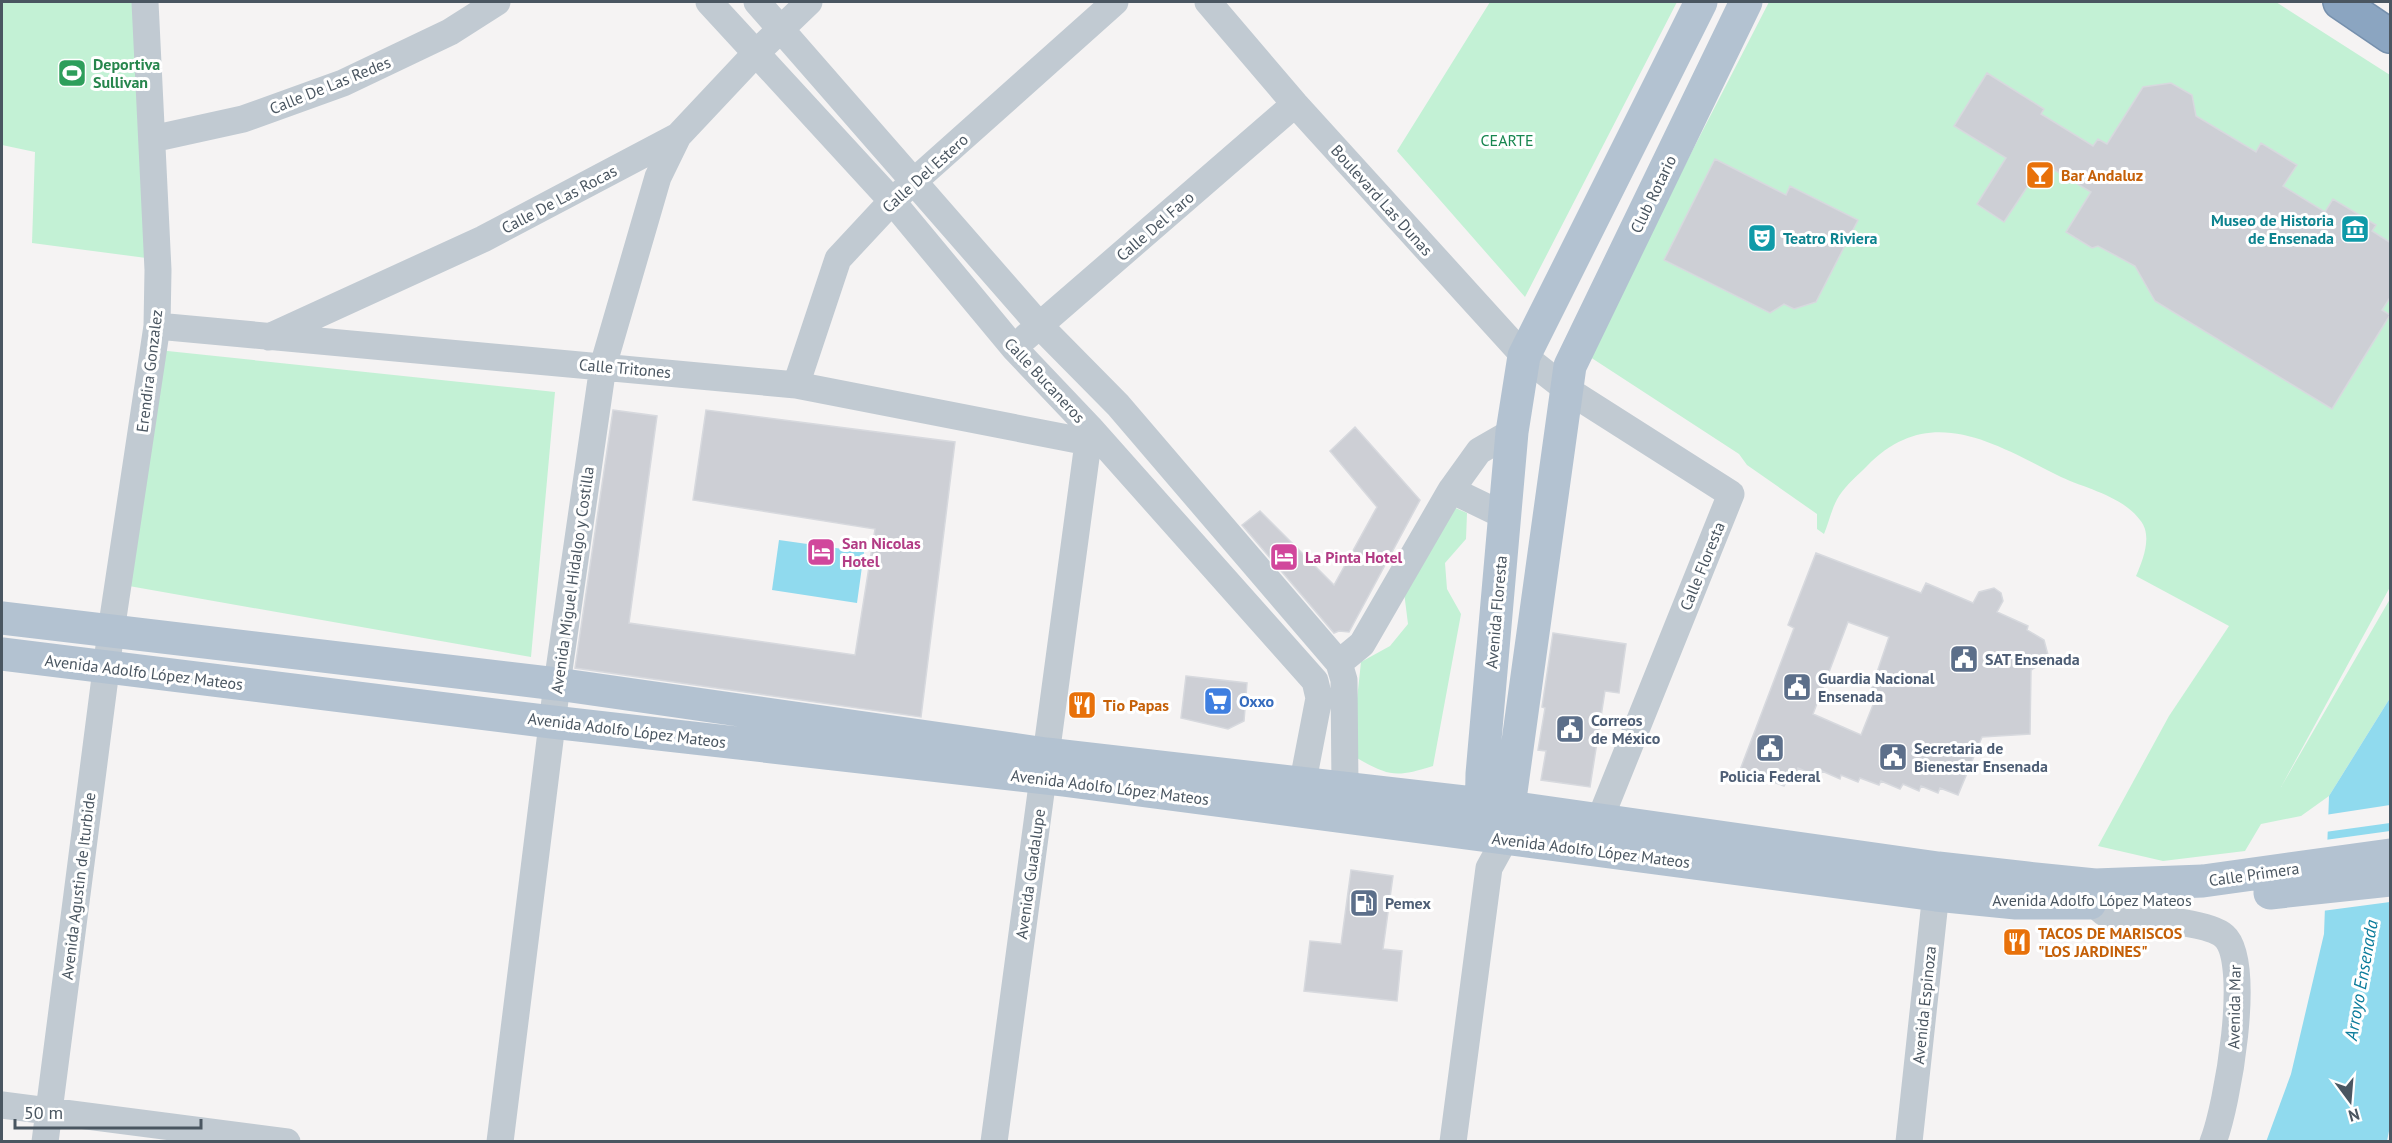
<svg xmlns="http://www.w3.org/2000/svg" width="2392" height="1143" font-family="'PT Sans',sans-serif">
  <rect width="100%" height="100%" fill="#f5f3f3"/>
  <path fill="#c3f1d5" d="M 2,2 L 137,2 L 154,259 L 32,243 L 35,152 L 2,145 Z
    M 1490,2 L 1677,2 L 1525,297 L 1397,151 Z
    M 1769,2 L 2276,2 L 2390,75 L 2390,587 L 2281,787 L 2390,599 L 2390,698 L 2329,796 L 2301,816 L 2261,824 L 2245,851 L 2163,861 L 2098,846 L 2169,716 L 2229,626 L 2136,576 C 2143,560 2153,535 2140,520 C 2122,496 2087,489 2061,477 C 1995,444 1930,401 1867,466 C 1858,475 1846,485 1839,496 C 1832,507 1829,522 1824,534 L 1817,529 L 1817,514 L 1747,465 L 1739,454 L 1587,355 Z
    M 158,350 L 555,392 L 531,657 L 129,586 Z
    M 1451,506 L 1467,513 L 1466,539 L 1445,563 L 1447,589 L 1461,614 L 1433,766 C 1392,779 1388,775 1351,755 L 1361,662 L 1390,646 L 1408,624 L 1404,592 Z"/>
  <path fill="#90daee" d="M 779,540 L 864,552 L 857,603 L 772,590 Z
    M 2390,698 L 2390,1126 L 2387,1141 L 2266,1142 L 2291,1074 L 2324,934 L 2329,796 Z"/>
  <path fill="#f5f3f3" d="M 2390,805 L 2390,823 L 2325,832 L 2325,815 Z
    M 2390,831 L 2390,902 L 2322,911 L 2325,840 Z"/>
  <path fill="#cdcfd5" stroke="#d7d9de" stroke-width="1.5" fill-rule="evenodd" d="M 1987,73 L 2044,109 L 2041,114 L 2093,146 L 2098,139 L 2107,144 L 2143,87 L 2171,83 L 2192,95 L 2196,116 L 2256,152 L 2261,143 L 2297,165 L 2283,186 L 2325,212 L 2333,199 L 2376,225 L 2372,231 L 2391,243 L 2391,296 L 2382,310 L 2390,315 L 2332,409 L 2155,301 L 2135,266 L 2098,246 L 2092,248 L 2066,232 L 2091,192 L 2043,163 L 2004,222 L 1977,204 L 2006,158 L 1954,126 Z
    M 1715,159 L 1786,195 L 1790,186 L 1858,220 L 1816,302 L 1794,309 L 1784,304 L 1770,313 L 1664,260 Z
    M 613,410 L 657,416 L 629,623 L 855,655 L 875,529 L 693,500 L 706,410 L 955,442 L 921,717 L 575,668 Z
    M 1355,427 L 1420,500 L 1349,632 L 1339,631 L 1334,633 L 1242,525 L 1260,511 L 1334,585 L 1377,507 L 1330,451 Z
    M 1816,553 L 1921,593 L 1926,583 L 1973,603 L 1979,592 L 1994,588 L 2001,593 L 2003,601 L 1997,612 L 2028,626 L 2027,630 L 2044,640 L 2048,655 L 2045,662 L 2031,670 L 2030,734 L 1982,737 L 1958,795 L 1940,788 L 1938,793 L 1921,786 L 1919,791 L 1903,784 L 1900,789 L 1881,781 L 1879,785 L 1860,778 L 1858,782 L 1841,775 L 1840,779 L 1822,771 L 1819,777 L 1798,768 L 1795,777 L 1789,775 L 1784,786 L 1740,770 L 1794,628 L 1788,625 ZM 1848,622 L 1889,637 L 1870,693 L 1877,695 L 1861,735 L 1813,714 Z
    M 1553,633 L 1626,644 L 1619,693 L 1605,691 L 1590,787 L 1541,780 L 1546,751 L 1538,750 L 1545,708 L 1542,707 Z
    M 1186,676 L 1247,683 L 1244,721 L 1228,729 L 1181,718 Z
    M 1351,870 L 1393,876 L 1383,949 L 1402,951 L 1397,1001 L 1304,991 L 1310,941 L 1341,944 Z"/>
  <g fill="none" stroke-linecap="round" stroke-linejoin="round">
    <g stroke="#7690ad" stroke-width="36">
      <path id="highway" d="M 2340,2 L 2390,36"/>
    </g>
    <path stroke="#c1cad2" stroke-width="27" d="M 709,2 L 892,201 L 1014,348 L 1090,428 L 1315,681 L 1319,698 L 1303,781
      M 757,2 L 1040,326 L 1118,405 L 1339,663 L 1344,680 L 1345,786
      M 1208,2 L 1295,104 L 1524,356 L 1566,389 L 1731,494 L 1600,819
      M 152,139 L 243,119 L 343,83 L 450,32 L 497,2
      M 157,326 L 796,385 L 1088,442
      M 269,337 L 483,239 L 678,136 L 756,53 L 809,2
      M 1026,337 L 1295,104
      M 796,385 L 838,259 L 892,201 L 1115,2
      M 1451,490 L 1505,516
      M 1339,663 L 1362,644 L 1451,490 L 1479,451 L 1512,432
      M 2095,885 C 2094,900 2093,907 2108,915 C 2134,918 2206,920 2224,936 C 2253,961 2227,1107 2213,1142
      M 2,1105 L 287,1142
      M 45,1142 L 111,631 L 157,326 L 158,270 L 145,2
      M 500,1142 L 557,684 L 603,366 L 658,177 L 678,136
      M 994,1142 L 1090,428
      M 1453,1142 L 1489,868 L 1505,839
      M 1909,1142 L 1938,874"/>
    <path stroke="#b3c2d1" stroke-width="33" d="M 2,618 L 557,684 L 1046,754 L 1508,807 L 1938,868 L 2027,878 L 2095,885 L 2203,881 L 2390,855
      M 2,654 L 552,722 L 1064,780 L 1936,895 L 2016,903 L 2090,903
      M 1481,825 L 1482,774 L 1512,432 L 1524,356 L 1701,2
      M 1506,828 L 1570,366 L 1746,2
      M 2270,893 L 2390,880"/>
    <use href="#highway" stroke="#8ba5c1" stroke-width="33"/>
  </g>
  <defs>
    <g id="stadium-square" transform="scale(1.5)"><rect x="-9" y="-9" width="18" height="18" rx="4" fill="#2e9e5b" stroke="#fff"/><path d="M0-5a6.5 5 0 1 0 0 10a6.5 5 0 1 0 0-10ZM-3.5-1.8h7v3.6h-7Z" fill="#fff"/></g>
    <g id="bar-square" transform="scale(1.5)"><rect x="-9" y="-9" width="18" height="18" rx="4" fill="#e8710a" stroke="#fff"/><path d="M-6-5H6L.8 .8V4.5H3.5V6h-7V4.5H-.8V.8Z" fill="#fff"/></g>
    <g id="museum-square" transform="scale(1.5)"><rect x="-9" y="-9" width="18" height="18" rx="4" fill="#0f9aa8" stroke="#fff"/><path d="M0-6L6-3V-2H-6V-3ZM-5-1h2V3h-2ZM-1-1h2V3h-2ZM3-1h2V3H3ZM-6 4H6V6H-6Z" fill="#fff"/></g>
    <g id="theatre-square" transform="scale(1.5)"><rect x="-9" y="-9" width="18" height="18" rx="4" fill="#0f9aa8" stroke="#fff"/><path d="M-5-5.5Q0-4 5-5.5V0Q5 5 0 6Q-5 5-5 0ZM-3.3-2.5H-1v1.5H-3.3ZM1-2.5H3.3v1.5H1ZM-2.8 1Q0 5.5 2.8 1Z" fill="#fff"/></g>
    <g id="hotel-square" transform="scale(1.5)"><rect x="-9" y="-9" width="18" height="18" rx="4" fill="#d1479c" stroke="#fff"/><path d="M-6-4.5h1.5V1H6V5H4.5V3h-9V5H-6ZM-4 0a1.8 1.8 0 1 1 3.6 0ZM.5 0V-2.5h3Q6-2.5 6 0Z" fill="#fff"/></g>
    <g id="civic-square" transform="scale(1.5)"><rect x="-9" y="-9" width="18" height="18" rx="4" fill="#5c6f8a" stroke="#fff"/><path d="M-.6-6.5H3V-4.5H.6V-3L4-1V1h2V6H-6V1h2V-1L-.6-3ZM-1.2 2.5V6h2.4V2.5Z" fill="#fff"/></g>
    <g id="supermarket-square" transform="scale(1.5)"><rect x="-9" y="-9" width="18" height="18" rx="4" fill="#3f7fe0" stroke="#fff"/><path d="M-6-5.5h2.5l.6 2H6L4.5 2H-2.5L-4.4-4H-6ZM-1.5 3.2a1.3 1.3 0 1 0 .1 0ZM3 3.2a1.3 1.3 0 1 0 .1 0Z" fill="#fff"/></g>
    <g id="restaurant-square" transform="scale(1.5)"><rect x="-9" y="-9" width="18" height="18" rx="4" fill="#e8710a" stroke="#fff"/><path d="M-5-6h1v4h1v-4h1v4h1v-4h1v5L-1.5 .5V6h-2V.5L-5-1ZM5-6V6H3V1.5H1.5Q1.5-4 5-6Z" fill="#fff"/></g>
    <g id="fuel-square" transform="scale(1.5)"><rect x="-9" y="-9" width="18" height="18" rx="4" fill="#5c6f8a" stroke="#fff"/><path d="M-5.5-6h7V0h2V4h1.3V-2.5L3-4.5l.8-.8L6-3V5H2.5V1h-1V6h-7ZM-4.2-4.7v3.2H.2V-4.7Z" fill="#fff"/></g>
  </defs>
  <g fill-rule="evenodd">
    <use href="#stadium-square" x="72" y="73"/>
    <use href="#bar-square" x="2040" y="175"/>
    <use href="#museum-square" x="2355" y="229"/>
    <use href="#theatre-square" x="1762" y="238"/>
    <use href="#hotel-square" x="821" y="552"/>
    <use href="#hotel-square" x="1284" y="557"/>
    <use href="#civic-square" x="1964" y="659"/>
    <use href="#civic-square" x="1797" y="687"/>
    <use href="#supermarket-square" x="1218" y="701"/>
    <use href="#restaurant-square" x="1082" y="705"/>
    <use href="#civic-square" x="1570" y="729"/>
    <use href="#civic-square" x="1770" y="748"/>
    <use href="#civic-square" x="1893" y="757"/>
    <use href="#fuel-square" x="1364" y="903"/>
    <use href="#restaurant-square" x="2017" y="942"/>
  </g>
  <g text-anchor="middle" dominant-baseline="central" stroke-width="6" stroke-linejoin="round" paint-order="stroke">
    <g font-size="16" font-weight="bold" fill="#27864d" stroke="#fff" text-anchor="start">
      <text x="93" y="64">Deportiva<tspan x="93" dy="18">Sullivan</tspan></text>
    </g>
    <g font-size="16" fill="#4a5661" stroke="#fff">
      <text transform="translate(330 85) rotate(-22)">Calle De Las Redes</text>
      <text transform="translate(925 173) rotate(-42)">Calle Del Estero</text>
      <text transform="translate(1653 194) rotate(-64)">Club Rotario</text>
      <text transform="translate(559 199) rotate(-28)">Calle De Las Rocas</text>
      <text transform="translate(1382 200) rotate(48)">Boulevard Las Dunas</text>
      <text transform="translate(1155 226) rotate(-41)">Calle Del Faro</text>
      <text transform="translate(625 368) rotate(5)">Calle Tritones</text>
      <text transform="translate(149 371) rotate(-83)">Erendira Gonzalez</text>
      <text transform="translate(1045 380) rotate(47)">Calle Bucaneros</text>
      <text transform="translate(1702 566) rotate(-68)">Calle Floresta</text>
      <text transform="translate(572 580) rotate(-82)">Avenida Miguel Hidalgo y Costilla</text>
      <text transform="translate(1496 612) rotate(-85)">Avenida Floresta</text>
      <text transform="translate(144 672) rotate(7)">Avenida Adolfo López Mateos</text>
      <text transform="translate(627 730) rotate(7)">Avenida Adolfo López Mateos</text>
      <text transform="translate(1110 787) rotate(7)">Avenida Adolfo López Mateos</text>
      <text transform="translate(1591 850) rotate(7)">Avenida Adolfo López Mateos</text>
      <text transform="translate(1030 874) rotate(-82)">Avenida Guadalupe</text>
      <text transform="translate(2254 874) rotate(-8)">Calle Primera</text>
      <text transform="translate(78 886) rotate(-83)">Avenida Agustin de Iturbide</text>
      <text x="2092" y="900">Avenida Adolfo López Mateos</text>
      <text transform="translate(1924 1005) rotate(-84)">Avenida Espinoza</text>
      <text transform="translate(2234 1007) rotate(-89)">Avenida Mar</text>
    </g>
    <g font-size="16" fill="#17864f" stroke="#fff">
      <text x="1507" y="140">CEARTE</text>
    </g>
    <g font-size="16" font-weight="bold" fill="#c56008" stroke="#fff" text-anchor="start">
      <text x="2061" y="175">Bar Andaluz</text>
      <text x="1103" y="705">Tio Papas</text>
      <text x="2038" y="933">TACOS DE MARISCOS<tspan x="2038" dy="18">"LOS JARDINES"</tspan></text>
    </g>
    <g font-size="16" font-weight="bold" fill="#0d838f" stroke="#fff" text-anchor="end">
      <text x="2334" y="220">Museo de Historia<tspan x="2334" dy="18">de Ensenada</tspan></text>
      <text x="1783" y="238" text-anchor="start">Teatro Riviera</text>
    </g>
    <g font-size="16" font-weight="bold" fill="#b23c85" stroke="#fff" text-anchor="start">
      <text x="842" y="543">San Nicolas<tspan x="842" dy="18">Hotel</tspan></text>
      <text x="1305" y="557">La Pinta Hotel</text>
    </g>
    <g font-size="16" font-weight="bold" fill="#4e5e75" stroke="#fff" text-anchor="start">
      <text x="1985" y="659">SAT Ensenada</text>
      <text x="1818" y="678">Guardia Nacional<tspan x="1818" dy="18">Ensenada</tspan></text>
      <text x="1591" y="720">Correos<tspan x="1591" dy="18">de México</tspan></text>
      <text x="1914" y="748">Secretaria de<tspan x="1914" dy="18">Bienestar Ensenada</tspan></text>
      <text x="1770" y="776" text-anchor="middle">Policia Federal</text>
      <text x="1385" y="903">Pemex</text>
    </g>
    <g font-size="16" font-weight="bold" fill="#366cbe" stroke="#fff" text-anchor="start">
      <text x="1239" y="701">Oxxo</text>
    </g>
    <g font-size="18" font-style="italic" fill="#0c7c9b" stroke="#fff">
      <text transform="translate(2361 980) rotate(-80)">Arroyo Ensenada</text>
    </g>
  </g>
  <rect width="2392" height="1143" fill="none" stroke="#4a5661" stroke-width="6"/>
  <g transform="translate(2350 1101) rotate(164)" stroke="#ffffff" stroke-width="4.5" paint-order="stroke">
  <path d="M0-4.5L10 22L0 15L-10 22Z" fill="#4a5661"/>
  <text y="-9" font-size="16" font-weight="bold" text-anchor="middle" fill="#4a5661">N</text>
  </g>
  <path d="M15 1119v9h186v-9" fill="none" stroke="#4a5661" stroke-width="3"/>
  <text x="24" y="1119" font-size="18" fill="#4a5661" stroke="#ffffff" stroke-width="4.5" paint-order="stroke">50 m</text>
</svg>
